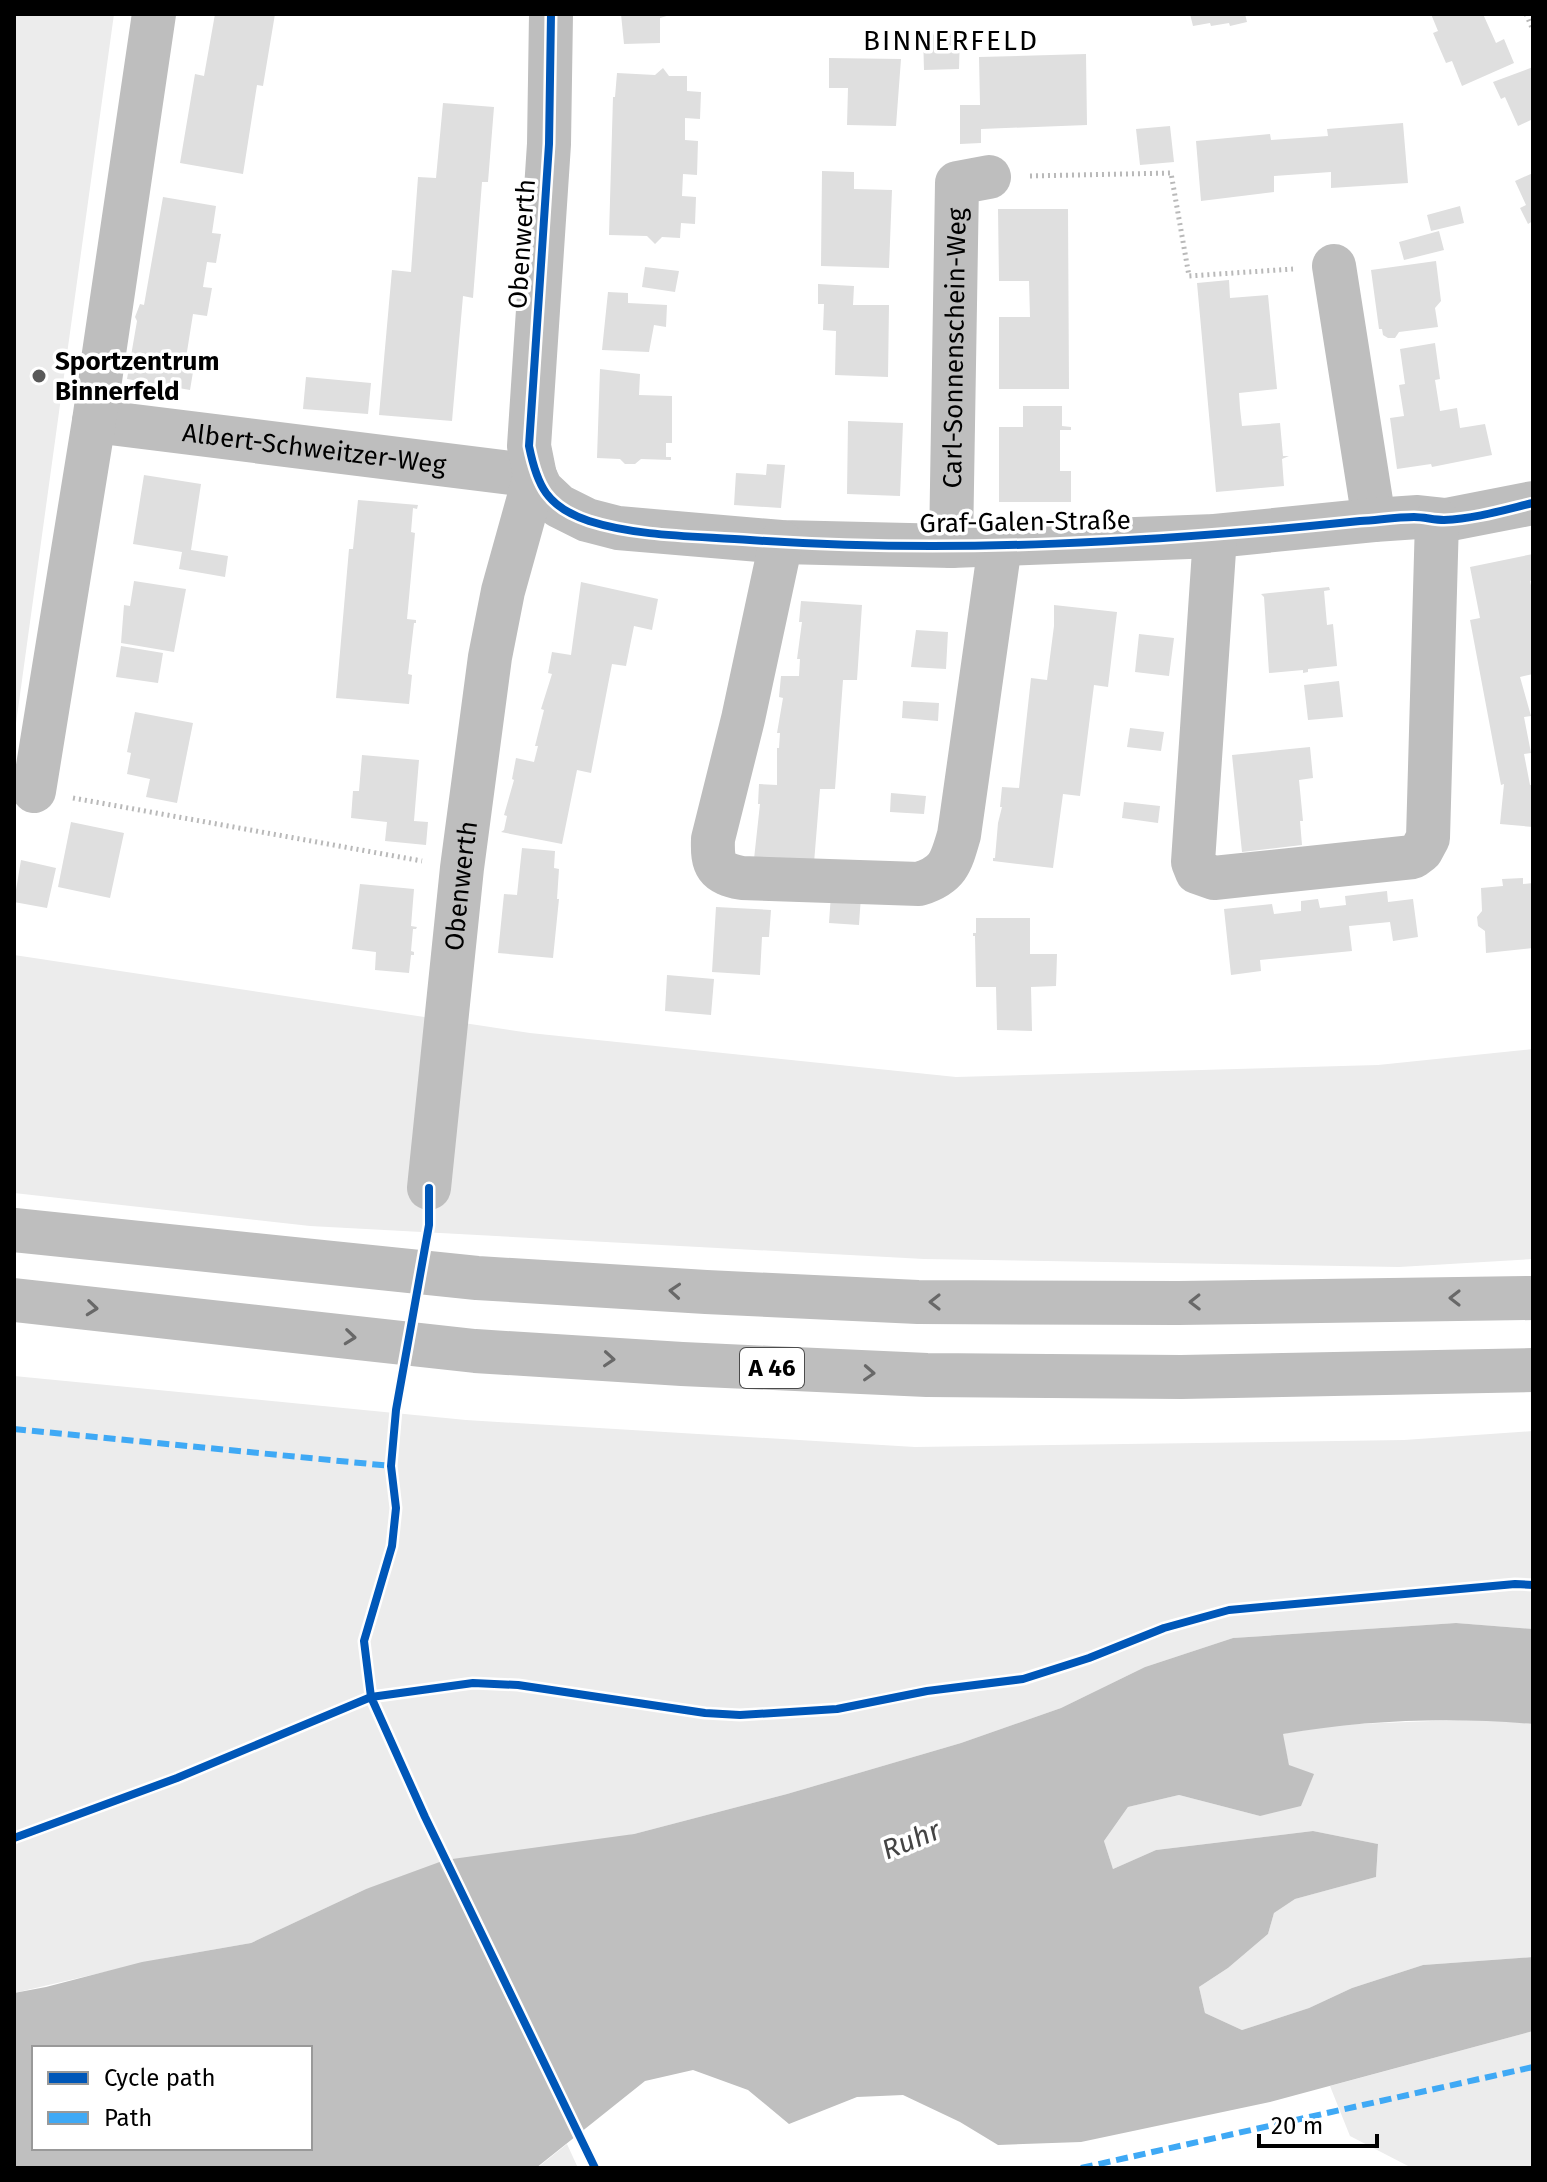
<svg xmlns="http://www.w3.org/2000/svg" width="1547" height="2182" font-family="'Fira Sans',sans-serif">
  <rect width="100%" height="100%" fill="#fff"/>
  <path fill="#ececec" d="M 14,14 L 114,14 L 14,738 Z
    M 14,955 L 530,1033 L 956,1077 L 1378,1065 L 1533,1049 L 1533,1259 L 1399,1267 L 924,1259 L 310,1226 L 14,1193 Z
    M 14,1376 L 466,1420 L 915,1447 L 1404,1440 L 1533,1431 L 1533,1629 L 1456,1623 L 1233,1638 L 1145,1667 L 1061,1708 L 961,1743 L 787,1794 L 634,1834 L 366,1889 L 251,1943 L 165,1958 L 14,1993 Z
    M 1482,1719 L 1533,1724 L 1533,1957 L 1423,1965 L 1352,1988 L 1309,2008 L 1242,2030 L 1205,2013 L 1199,1987 L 1228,1968 L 1268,1934 L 1274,1913 L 1295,1899 L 1376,1877 L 1378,1844 L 1313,1831 L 1156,1850 L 1113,1869 L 1104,1841 L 1128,1807 L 1179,1795 L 1260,1816 L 1289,1765 L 1282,1734 L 1333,1725 Z
    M 1533,2031 L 1533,2168 L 1412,2168 L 1350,2136 L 1330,2086 Z
    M 567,2144 L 578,2168 L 537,2168 Z"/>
  <path fill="#bfbfbf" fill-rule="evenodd" d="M 1456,1623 L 1533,1629 L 1533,1724 C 1450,1717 1365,1720 1283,1734 L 1289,1765 L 1314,1774 L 1301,1806 L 1260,1816 L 1179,1795 L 1128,1807 L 1104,1841 L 1113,1869 L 1156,1850 L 1313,1831 L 1378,1844 L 1376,1877 L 1295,1899 L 1274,1913 L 1268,1934 L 1228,1968 L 1199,1987 L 1205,2013 L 1242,2030 L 1309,2008 L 1352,1988 L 1423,1965 L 1533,1957 L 1533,2031 L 1270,2102 L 1081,2142 L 998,2145 L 960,2122 L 903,2095 L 857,2097 L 789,2124 L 748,2090 L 693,2070 L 645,2081 L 536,2168 L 14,2168 L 14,1993 L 46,1987 L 142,1962 L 251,1943 L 366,1889 L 445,1860 L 634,1834 L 787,1794 L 961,1743 L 1061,1708 L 1145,1667 L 1233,1638 ZM 34,2048 L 310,2048 L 310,2148 L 34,2148 Z"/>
  <path fill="#dfdfdf" d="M 215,14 L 275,14 L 263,86 L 257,85 L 243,174 L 180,163 L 195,74 L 204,76 Z
    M 621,14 L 670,14 L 670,15 L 660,18 L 660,43 L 624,44 Z
    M 1190,14 L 1245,14 L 1247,22 L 1230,26 L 1229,23 L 1211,26 L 1210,23 L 1193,26 Z
    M 1431,14 L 1483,14 L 1496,43 L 1504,39 L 1514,63 L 1462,86 L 1452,61 L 1446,63 L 1433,33 L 1438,31 Z
    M 960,33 L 959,69 L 924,70 L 923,35 Z
    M 1086,54 L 1087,125 L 981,129 L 981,143 L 960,144 L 960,105 L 980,105 L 979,57 Z
    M 829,58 L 901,59 L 896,126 L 847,125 L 848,88 L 829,88 Z
    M 1533,67 L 1533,119 L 1518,126 L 1505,97 L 1501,99 L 1493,82 Z
    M 663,68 L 669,76 L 687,76 L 687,91 L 701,92 L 700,119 L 685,118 L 685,140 L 698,141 L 697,175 L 683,174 L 682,196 L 696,197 L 695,224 L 681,223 L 680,238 L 662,237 L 655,244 L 647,236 L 609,235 L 613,97 L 615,97 L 617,73 L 655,75 Z
    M 443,103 L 494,107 L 488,182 L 482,182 L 473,298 L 463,296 L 452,421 L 379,415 L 392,270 L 411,272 L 418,177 L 436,178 Z
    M 1403,123 L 1408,183 L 1331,188 L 1331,172 L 1274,176 L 1274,192 L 1201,201 L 1196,141 L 1270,134 L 1271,140 L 1328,136 L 1327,129 Z
    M 1170,126 L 1174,162 L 1140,165 L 1136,129 Z
    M 822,171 L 854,172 L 854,189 L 892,190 L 889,268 L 821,266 Z
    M 1533,173 L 1533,221 L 1528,224 L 1520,208 L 1526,205 L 1515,181 Z
    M 163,197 L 216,206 L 212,233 L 221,234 L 216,263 L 207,262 L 203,287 L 212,288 L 207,316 L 193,314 L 186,358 L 195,360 L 190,390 L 127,379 L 137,321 L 135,317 L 140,304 L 144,305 Z
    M 1460,206 L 1464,223 L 1431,231 L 1427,215 Z
    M 998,209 L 1068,209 L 1069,389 L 999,389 L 999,317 L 1030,317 L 1029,281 L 999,281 Z
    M 1439,231 L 1444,250 L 1404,260 L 1399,242 Z
    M 1436,261 L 1441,301 L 1435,308 L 1438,327 L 1399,332 L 1395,338 L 1388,338 L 1383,335 L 1382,329 L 1379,329 L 1371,270 Z
    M 645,267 L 679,271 L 675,292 L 642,287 Z
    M 1229,280 L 1230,298 L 1268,295 L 1277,389 L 1239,393 L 1240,408 L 1242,426 L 1280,423 L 1283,456 L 1289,456 L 1282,459 L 1284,486 L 1216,492 L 1197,283 Z
    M 818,284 L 854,286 L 853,305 L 889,305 L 888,377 L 835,375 L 836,331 L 823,330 L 824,304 L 818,304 Z
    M 608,292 L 628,293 L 628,303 L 667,305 L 666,327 L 654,325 L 649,352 L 602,350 Z
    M 1435,343 L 1440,379 L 1435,380 L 1440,411 L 1457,408 L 1460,428 L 1485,424 L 1492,455 L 1432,467 L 1431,464 L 1397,469 L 1390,418 L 1404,416 L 1399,385 L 1405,384 L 1400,349 Z
    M 600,369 L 640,374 L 639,395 L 672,396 L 672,443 L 666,443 L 666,457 L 671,457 L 671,460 L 641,459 L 635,464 L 625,464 L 620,459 L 597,458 Z
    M 306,377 L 371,383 L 368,414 L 303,409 Z
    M 1023,406 L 1062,406 L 1062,426 L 1071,427 L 1071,430 L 1060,430 L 1060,471 L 1071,471 L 1071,502 L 999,502 L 999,427 L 1023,427 Z
    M 848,421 L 903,423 L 900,496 L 847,494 Z
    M 767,464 L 785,465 L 781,508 L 734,505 L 736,473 L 766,475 Z
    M 144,475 L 201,484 L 191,550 L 228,556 L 225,577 L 179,569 L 182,552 L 133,544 Z
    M 358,500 L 418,505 L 417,509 L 413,508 L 411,532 L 415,533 L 407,619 L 416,620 L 416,623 L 414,623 L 408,674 L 412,675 L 409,704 L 336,698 L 349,549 L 353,549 Z
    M 1533,554 L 1533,580 L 1530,581 L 1533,594 L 1533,674 L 1520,677 L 1531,716 L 1524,717 L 1531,753 L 1524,754 L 1530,785 L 1533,785 L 1533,827 L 1500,824 L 1504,784 L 1501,785 L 1470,620 L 1480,618 L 1470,567 Z
    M 134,581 L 186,589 L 174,652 L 121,643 L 124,605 L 130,606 Z
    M 581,582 L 658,599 L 652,630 L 634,626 L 626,666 L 612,664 L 591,773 L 577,770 L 562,844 L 501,832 L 504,830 L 507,816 L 504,815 L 514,780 L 512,779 L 516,758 L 534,762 L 538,746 L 535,746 L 544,710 L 541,709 L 552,674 L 548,673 L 552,652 L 571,655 Z
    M 1329,587 L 1330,590 L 1324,591 L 1327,625 L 1333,624 L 1337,666 L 1308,669 L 1308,672 L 1303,673 L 1303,670 L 1269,673 L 1264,597 L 1261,594 Z
    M 801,601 L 862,605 L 857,680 L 843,680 L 835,789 L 820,789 L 814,863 L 754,859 L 760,804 L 758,804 L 759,784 L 777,785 L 777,748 L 779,748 L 780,733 L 777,733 L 783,698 L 779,697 L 781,676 L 799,676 L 800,659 L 797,659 L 802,622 L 799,622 Z
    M 1054,605 L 1117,612 L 1108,687 L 1094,685 L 1080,796 L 1063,794 L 1053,868 L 993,861 L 993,858 L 995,858 L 998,823 L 1002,807 L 1000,807 L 1002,787 L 1019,788 L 1031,678 L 1047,680 L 1054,626 Z
    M 916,630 L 948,632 L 946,669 L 911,667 Z
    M 1139,634 L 1174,638 L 1169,676 L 1135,672 Z
    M 121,646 L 163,653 L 158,683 L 116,677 Z
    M 1339,681 L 1343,717 L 1308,720 L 1304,685 Z
    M 903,701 L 939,703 L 938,721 L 902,718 Z
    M 135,712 L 193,723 L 177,803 L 146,797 L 150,779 L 127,774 L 131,753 L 127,752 Z
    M 1130,728 L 1164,732 L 1161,751 L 1127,747 Z
    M 1310,747 L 1313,778 L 1299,780 L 1303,821 L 1300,821 L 1302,845 L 1242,852 L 1232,755 Z
    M 362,755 L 419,760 L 414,821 L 428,822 L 426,845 L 385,841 L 387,822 L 351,818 L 353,791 L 359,791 Z
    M 891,793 L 926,796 L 924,814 L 890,812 Z
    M 1124,802 L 1160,806 L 1158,823 L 1122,818 Z
    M 71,822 L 124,833 L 110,898 L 58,887 Z
    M 522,848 L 555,851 L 554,868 L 559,869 L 557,899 L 559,899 L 553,958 L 498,953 L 504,894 L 517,895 Z
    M 21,860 L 56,868 L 47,908 L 14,902 Z
    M 1523,878 L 1523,884 L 1533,883 L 1533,948 L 1486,953 L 1485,931 L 1478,926 L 1477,917 L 1482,911 L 1481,888 L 1503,886 L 1502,879 Z
    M 360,884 L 414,889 L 411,926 L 417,927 L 416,929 L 413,929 L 411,951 L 414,952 L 414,955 L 411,955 L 409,973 L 375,970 L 376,952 L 352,949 Z
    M 1387,891 L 1388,902 L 1413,899 L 1418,937 L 1393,941 L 1390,922 L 1349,926 L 1352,951 L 1260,960 L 1261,971 L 1231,975 L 1224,909 L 1272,904 L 1274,914 L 1301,911 L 1301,901 L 1318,899 L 1320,908 L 1346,905 L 1345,896 Z
    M 831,894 L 861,896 L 859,925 L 829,923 Z
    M 716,907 L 771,910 L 769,937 L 762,937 L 760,975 L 712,972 Z
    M 976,918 L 1030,918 L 1030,954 L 1057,954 L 1056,986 L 1031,987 L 1032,1031 L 997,1030 L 996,987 L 976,987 L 975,936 L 973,936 L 973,933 L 976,933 Z
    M 667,975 L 714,979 L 711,1015 L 665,1011 Z"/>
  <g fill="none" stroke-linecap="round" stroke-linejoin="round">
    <path stroke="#b9b9b9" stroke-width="5" stroke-dasharray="2 4" stroke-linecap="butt" d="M 1526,14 L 1533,30
      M 1030,176 L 1171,173 L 1189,276 L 1293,269
      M 73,798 L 422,861"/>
    <g stroke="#bebebe" stroke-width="44">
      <path d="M 1334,266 L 1374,520"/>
      <path id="s1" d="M 94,421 L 535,476"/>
      <path d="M 535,476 L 541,489 L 559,506 L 587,520 L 618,528 L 781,542 L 951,546 L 1215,536 L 1374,520 L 1418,517 L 1446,520 L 1533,503"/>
      <path d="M 1215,536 L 1193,862 L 1197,872 L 1214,878 L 1413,857 L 1421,851 L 1428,838 L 1437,520"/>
      <path d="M 781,542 L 743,719 L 713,839 C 712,866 716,873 742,878 L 919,884 C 948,875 951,863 959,835 L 1000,545"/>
      <path id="s2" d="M 951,546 L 957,183 L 989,177"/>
      <path d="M 34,791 L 94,421 L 154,14"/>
      <path id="s3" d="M 429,1188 L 462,868 L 490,657 L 503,591 L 535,476 L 529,446 L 549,144 L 551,14"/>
    </g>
    <path stroke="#bebebe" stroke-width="44" d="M 14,1230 L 477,1278 L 706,1292 L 918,1302 L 1178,1303 L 1533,1298
      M 14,1300 L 475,1351 L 682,1364 L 927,1375 L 1181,1377 L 1533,1370"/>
    <path stroke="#3fa9f5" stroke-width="6" stroke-dasharray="12 6" stroke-linecap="butt" d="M 14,1429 L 391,1466
      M 1081,2168 L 1533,2067"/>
    <g stroke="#fff" stroke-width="13">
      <path id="cycleway" d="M 551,14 L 549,144 L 529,446 C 537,486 547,507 589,521 C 639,537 698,536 750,540 C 953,554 1158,542 1360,521 C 1378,520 1396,517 1414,517 C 1424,517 1434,520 1444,520 C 1474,519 1504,510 1533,503
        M 429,1188 L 429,1225 L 396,1410 L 391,1466 L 396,1508 L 392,1546 L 364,1641 L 371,1697 L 425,1817 L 595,2168
        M 14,1838 L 177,1778 L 371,1697 L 473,1683 L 518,1685 L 705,1713 L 740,1715 L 837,1709 L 927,1691 L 1023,1679 L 1089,1658 L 1164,1628 L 1229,1610 L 1515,1584 L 1533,1585"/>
    </g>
    <use href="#cycleway" stroke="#0057b8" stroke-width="8"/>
  </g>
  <defs><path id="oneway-chevron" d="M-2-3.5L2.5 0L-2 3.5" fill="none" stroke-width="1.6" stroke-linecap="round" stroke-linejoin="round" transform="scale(2)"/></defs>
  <g stroke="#686868">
    <use href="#oneway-chevron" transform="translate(675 1291) rotate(-176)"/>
    <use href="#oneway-chevron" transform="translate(1455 1298) rotate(180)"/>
    <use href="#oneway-chevron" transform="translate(935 1302) rotate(-180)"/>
    <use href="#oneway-chevron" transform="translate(1195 1302) rotate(179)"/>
    <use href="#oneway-chevron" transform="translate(92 1308) rotate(6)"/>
    <use href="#oneway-chevron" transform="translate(350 1337) rotate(6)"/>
    <use href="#oneway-chevron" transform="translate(609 1359) rotate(4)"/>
    <use href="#oneway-chevron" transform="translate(869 1373) rotate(3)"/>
  </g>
  <circle fill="#595959" stroke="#fff" stroke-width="3" cx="39" cy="376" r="8"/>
  <g text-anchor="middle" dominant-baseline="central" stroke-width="7" stroke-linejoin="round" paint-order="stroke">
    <rect fill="#fff" stroke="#4c4c4c" stroke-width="2" x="740" y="1348" width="64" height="40" rx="6"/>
    <g font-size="24" font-weight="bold" fill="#000">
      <text x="772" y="1368">A 46</text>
    </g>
    <g font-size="26" fill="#000" stroke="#fff">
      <text transform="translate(522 244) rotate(-86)">Obenwerth</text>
      <text stroke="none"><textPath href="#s2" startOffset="198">Carl-Sonnenschein-Weg</textPath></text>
      <text stroke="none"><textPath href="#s1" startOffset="222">Albert-Schweitzer-Weg</textPath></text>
      <text transform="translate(1025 522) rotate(-1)">Graf-Galen-Straße</text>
      <text stroke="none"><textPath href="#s3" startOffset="304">Obenwerth</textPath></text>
    </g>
    <g font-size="26" font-weight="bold" fill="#000" stroke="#fff" text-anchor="start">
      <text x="55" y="361">Sportzentrum<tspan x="55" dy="30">Binnerfeld</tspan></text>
    </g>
    <g font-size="28" letter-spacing="2" fill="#000" stroke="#fff">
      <text x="951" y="40">BINNERFELD</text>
    </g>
    <g font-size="28" font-style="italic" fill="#444" stroke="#fff">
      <text transform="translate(911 1840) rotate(-22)">Ruhr</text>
    </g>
  </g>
  <rect width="1547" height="2182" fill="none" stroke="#000000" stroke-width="32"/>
  <rect x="32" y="2046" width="280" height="104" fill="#ffffff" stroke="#999999" stroke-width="2"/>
  <rect x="48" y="2072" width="40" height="12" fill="#0057b8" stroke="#999999" stroke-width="2"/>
  <text x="104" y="2086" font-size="24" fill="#000000">Cycle path</text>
  <rect x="48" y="2112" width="40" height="12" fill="#3fa9f5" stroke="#999999" stroke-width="2"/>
  <text x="104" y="2126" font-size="24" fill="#000000">Path</text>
  <path d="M1259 2134v12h118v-12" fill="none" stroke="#000000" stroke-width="4"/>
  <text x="1271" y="2134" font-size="24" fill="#000000" stroke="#ffffff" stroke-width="6" paint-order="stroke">20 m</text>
</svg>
